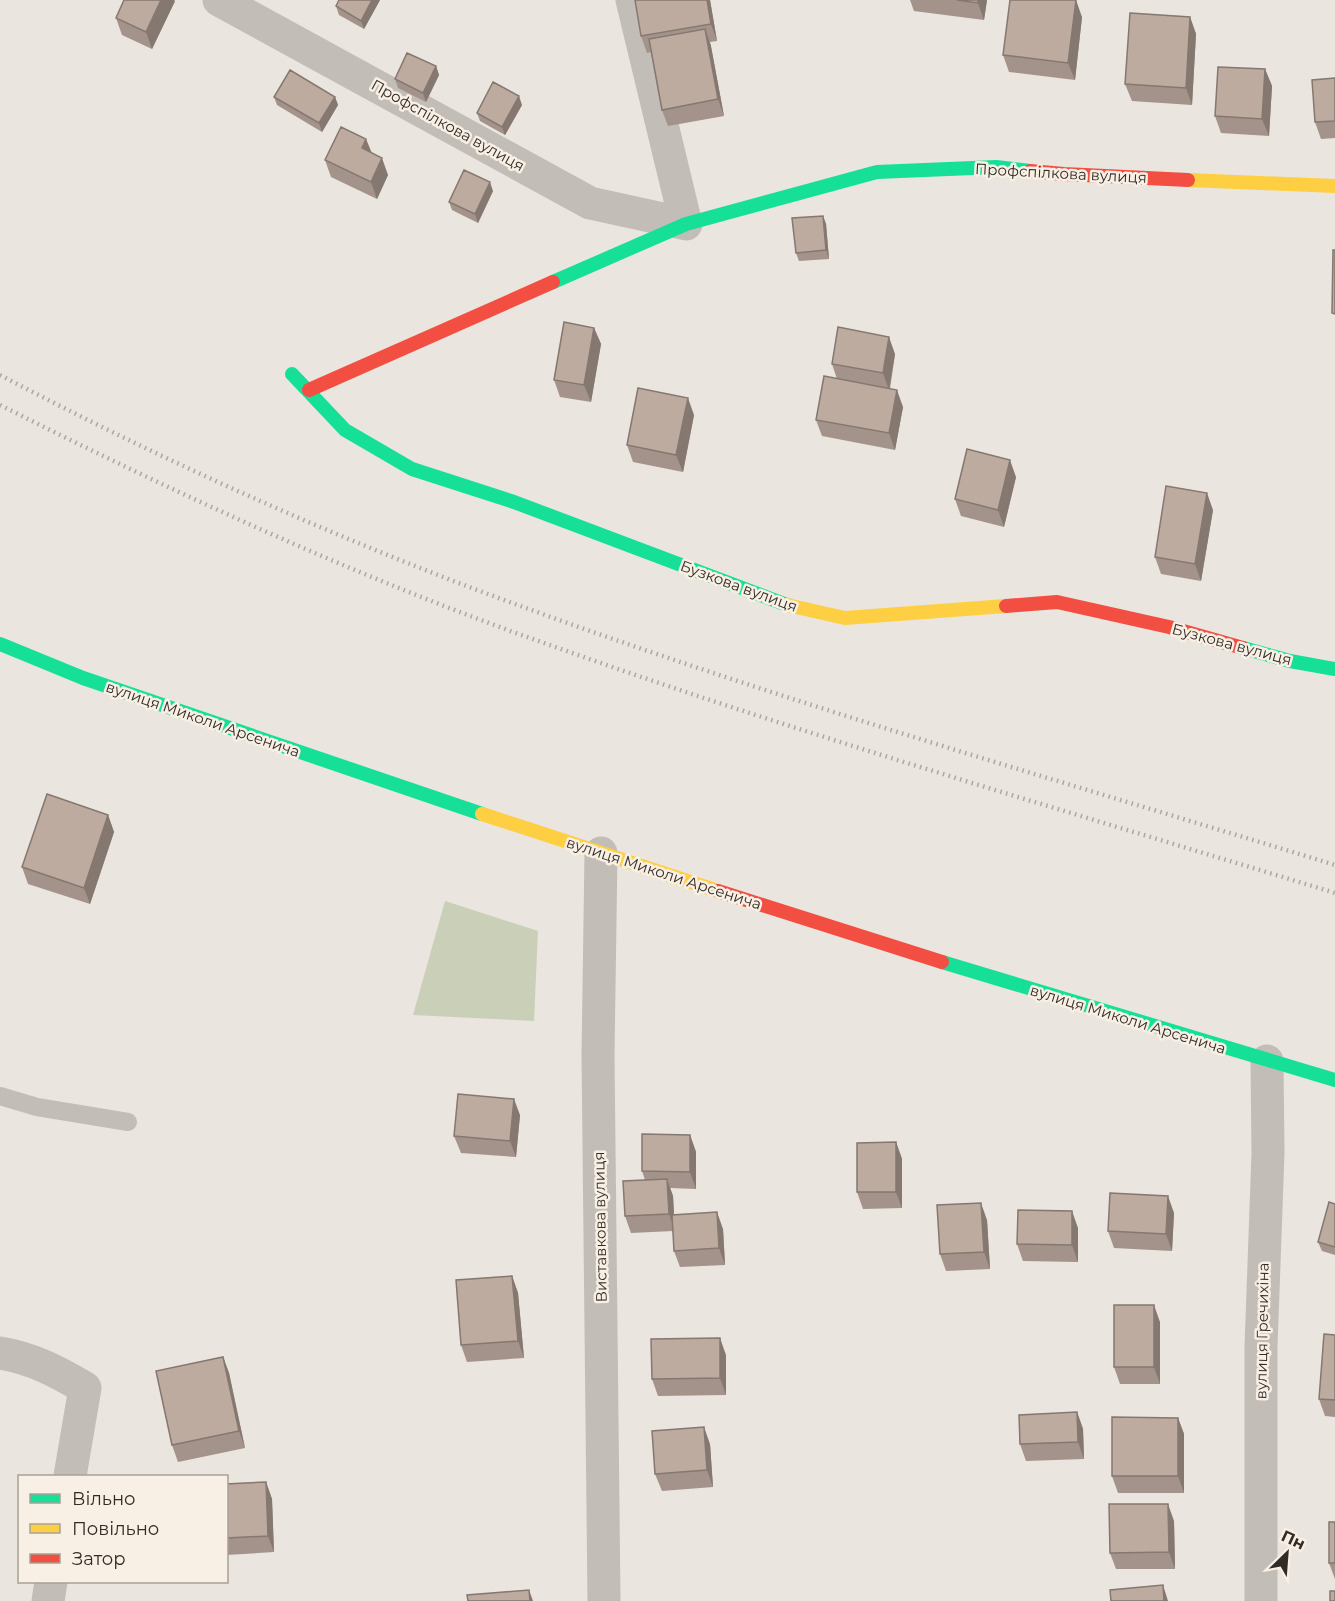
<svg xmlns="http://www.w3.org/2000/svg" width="1335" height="1601" font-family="Montserrat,sans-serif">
  <rect width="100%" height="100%" fill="#eae5de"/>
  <path fill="#cad0b8" d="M 445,901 L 538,931 L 534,1021 L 413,1015 Z"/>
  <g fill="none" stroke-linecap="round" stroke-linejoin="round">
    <path stroke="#c3bdb7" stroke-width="18" d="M 0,1096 L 37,1107 L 128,1122"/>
    <path stroke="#c3bdb7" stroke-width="33" d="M 219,0 L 590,203 L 686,224 L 632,0
      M 601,853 L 598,1055 L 604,1601
      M 0,1353 C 32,1358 58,1372 85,1388 L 70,1476
      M 48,1601 L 51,1582
      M 1261,1601 L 1261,1347 L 1268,1153 L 1267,1061"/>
    <path stroke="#16e098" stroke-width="14" d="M 553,282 L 686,224 L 877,172 L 996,167 L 1030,171
      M 292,374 L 345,430 L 412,469 L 514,502 L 787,605
      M 0,644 L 83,678 L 482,814
      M 1243,648 L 1290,661 L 1335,669
      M 942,962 L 1335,1080"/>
    <path stroke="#ffcf43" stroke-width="14" d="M 1188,180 L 1335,186
      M 787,605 L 845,618 L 1006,606
      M 482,814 L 718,891"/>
    <path stroke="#f24e42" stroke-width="14" d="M 1030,171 L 1064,174 L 1188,180
      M 309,390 L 553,282
      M 1006,606 L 1057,602 L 1169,627 L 1243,648
      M 718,891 L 942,962"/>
    <path stroke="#aba6a1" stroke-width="4.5" stroke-dasharray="1.5 4.5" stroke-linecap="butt" d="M 0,375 C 160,459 326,534 496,597 C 771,699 1055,779 1335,865
      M 0,405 C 177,494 357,577 544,643 C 804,736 1071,812 1335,893"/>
  </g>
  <path fill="#a3938a" d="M 339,0 L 380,0 L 364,29 L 339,15 L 336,6 Z
    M 710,0 L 717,41 L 710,42 L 724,116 L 668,126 L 662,110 L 651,52 L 647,53 L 641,36 Z
    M 910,0 L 987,0 L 984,20 L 914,11 Z
    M 175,1 L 152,49 L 122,35 L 116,18 Z
    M 1082,17 L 1075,80 L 1009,72 L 1003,55 Z
    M 1190,17 L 1196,34 L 1192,105 L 1132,101 L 1125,84 Z
    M 436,66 L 439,75 L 426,102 L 398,88 L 395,79 Z
    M 1265,69 L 1272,86 L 1269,136 L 1221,133 L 1215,116 Z
    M 1335,78 L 1335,138 L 1321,139 L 1315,122 Z
    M 274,97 L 335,97 L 338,105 L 322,132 L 277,105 Z
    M 522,105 L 505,135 L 480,121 L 477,113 Z
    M 366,139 L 372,153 L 388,175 L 377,199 L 331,177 L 325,160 Z
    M 493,191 L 478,223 L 452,210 L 449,202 Z
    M 823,216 L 826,224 L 829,259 L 799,261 L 796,253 Z
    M 594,328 L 601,344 L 591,402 L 560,397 L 554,380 Z
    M 895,354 L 890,389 L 903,407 L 895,450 L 822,436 L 816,420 L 837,379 L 832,364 Z
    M 694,415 L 683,472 L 633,462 L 627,445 Z
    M 1016,477 L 1004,527 L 961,516 L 955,499 Z
    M 1213,510 L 1201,581 L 1161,574 L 1155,557 Z
    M 108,815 L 114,832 L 90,904 L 28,884 L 22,867 Z
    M 520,1115 L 516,1157 L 461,1153 L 454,1136 Z
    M 690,1135 L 696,1152 L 696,1189 L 670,1188 L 673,1196 L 674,1215 L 723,1229 L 725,1265 L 680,1267 L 674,1251 L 673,1231 L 631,1233 L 625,1216 L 645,1180 L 642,1171 Z
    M 896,1142 L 902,1159 L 902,1208 L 863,1209 L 857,1192 Z
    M 1335,1204 L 1335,1255 L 1322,1251 L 1318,1242 Z
    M 1174,1213 L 1172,1251 L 1114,1248 L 1108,1231 Z
    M 987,1220 L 990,1269 L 946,1271 L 940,1254 Z
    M 1078,1228 L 1078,1262 L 1023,1261 L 1017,1244 Z
    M 512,1276 L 518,1293 L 524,1358 L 467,1362 L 461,1345 Z
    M 1160,1322 L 1160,1384 L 1120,1384 L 1114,1367 Z
    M 1335,1335 L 1335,1417 L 1325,1416 L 1319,1399 Z
    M 726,1355 L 726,1395 L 658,1396 L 652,1379 Z
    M 223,1357 L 229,1373 L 245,1448 L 178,1462 L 172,1445 Z
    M 1077,1412 L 1083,1429 L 1084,1459 L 1026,1461 L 1020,1444 Z
    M 1178,1418 L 1184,1434 L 1184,1493 L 1118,1493 L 1112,1476 Z
    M 710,1444 L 713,1487 L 662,1491 L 655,1474 Z
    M 266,1482 L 272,1499 L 274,1552 L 226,1555 L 226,1484 Z
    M 1174,1521 L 1175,1569 L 1116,1569 L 1110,1553 Z
    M 1335,1522 L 1335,1579 L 1329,1563 Z"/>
  <path fill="#847870" d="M 161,0 L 174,0 L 175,1 L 152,49 L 146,32 Z
    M 372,0 L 380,0 L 364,29 L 361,21 Z
    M 707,0 L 710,0 L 717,41 L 711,24 Z
    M 978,0 L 987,0 L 984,20 L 978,3 Z
    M 1076,0 L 1082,17 L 1075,80 L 1068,63 Z
    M 1190,17 L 1196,34 L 1192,105 L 1186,88 Z
    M 705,29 L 711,46 L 724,116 L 718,99 Z
    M 436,66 L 439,75 L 426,102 L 423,93 Z
    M 1265,69 L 1272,86 L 1269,136 L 1262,119 Z
    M 519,96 L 522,105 L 505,135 L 502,127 Z
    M 335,97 L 338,105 L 322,132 L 319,123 Z
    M 366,139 L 372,155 L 362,148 Z
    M 382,158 L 388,175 L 377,199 L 371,182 Z
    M 490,182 L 493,191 L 478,223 L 475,214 Z
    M 823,216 L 826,224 L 829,259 L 826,250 Z
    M 594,328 L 601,344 L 591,402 L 584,385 Z
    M 889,337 L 895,354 L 889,390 L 883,373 Z
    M 897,390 L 903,407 L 895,450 L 889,433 Z
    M 688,398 L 694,415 L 683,472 L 676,455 Z
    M 1010,460 L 1016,477 L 1004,527 L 998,510 Z
    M 1207,493 L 1213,510 L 1201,581 L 1195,564 Z
    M 108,815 L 114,832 L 90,904 L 84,888 Z
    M 514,1099 L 520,1115 L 516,1157 L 510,1141 Z
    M 690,1135 L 696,1152 L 696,1189 L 690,1172 Z
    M 896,1142 L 902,1159 L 902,1208 L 896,1192 Z
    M 667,1179 L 673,1196 L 675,1231 L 669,1214 Z
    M 1168,1196 L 1174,1213 L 1172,1251 L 1166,1234 Z
    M 981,1203 L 987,1220 L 990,1269 L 984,1252 Z
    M 1072,1211 L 1078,1228 L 1078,1262 L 1072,1245 Z
    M 717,1212 L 723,1229 L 725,1265 L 719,1248 Z
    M 512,1276 L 518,1293 L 524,1358 L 518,1341 Z
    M 1154,1305 L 1160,1322 L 1160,1384 L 1154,1367 Z
    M 720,1338 L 726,1355 L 726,1395 L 720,1378 Z
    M 223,1357 L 229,1373 L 245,1448 L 239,1431 Z
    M 1077,1412 L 1083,1429 L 1084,1459 L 1078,1442 Z
    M 1178,1418 L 1184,1434 L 1184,1493 L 1178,1476 Z
    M 704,1427 L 710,1444 L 713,1487 L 707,1470 Z
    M 266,1482 L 272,1499 L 274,1552 L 268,1536 Z
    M 1168,1504 L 1174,1521 L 1175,1569 L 1169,1552 Z
    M 1163,1585 L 1168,1601 L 1164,1601 Z
    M 529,1590 L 533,1601 L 530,1601 Z"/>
  <path fill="#bdaba0" stroke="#847870" stroke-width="1.5" d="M 124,0 L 161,0 L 146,32 L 116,18 Z
    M 339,0 L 372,0 L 361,21 L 336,6 Z
    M 635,0 L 707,0 L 711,24 L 641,36 Z
    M 957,0 L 978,0 L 978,3 Z
    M 1010,0 L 1076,0 L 1068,63 L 1003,55 Z
    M 1130,13 L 1190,17 L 1186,88 L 1125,84 Z
    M 705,29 L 718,99 L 662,110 L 649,39 Z
    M 407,53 L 436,66 L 423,93 L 395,79 Z
    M 1218,67 L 1265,69 L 1262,119 L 1215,116 Z
    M 290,70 L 335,97 L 319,123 L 274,97 Z
    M 1335,78 L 1335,121 L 1315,122 L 1312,80 Z
    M 493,82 L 519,96 L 502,127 L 477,113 Z
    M 341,127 L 366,139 L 362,148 L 382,158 L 371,182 L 325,160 Z
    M 464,170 L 490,182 L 475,214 L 449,202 Z
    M 823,216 L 826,250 L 796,253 L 792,218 Z
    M 1333,250 L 1335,250 L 1335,314 L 1332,313 Z
    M 564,322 L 594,328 L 584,385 L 554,380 Z
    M 838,327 L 889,337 L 883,373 L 832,364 Z
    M 824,376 L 897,390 L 889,433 L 816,420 Z
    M 638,388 L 688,398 L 676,455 L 627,445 Z
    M 967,449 L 1010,460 L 998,510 L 955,499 Z
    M 1166,486 L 1207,493 L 1195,564 L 1155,557 Z
    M 47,794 L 108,815 L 84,888 L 22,867 Z
    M 458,1094 L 514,1099 L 510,1141 L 454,1136 Z
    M 642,1134 L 690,1135 L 690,1172 L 642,1171 Z
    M 896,1142 L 896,1192 L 857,1192 L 857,1143 Z
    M 667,1179 L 669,1214 L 625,1216 L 623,1181 Z
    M 1110,1193 L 1168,1196 L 1166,1234 L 1108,1231 Z
    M 1329,1202 L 1335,1204 L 1335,1247 L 1318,1242 Z
    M 981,1203 L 984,1252 L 940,1254 L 937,1205 Z
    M 1018,1210 L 1072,1211 L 1072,1245 L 1017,1244 Z
    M 717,1212 L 719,1248 L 674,1251 L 672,1215 Z
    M 512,1276 L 518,1341 L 461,1345 L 456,1280 Z
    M 1114,1305 L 1154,1305 L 1154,1367 L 1114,1367 Z
    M 1324,1334 L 1335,1335 L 1335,1400 L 1319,1399 Z
    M 720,1338 L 720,1378 L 652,1379 L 651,1339 Z
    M 223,1357 L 239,1431 L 172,1445 L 156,1371 Z
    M 1077,1412 L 1078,1442 L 1020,1444 L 1019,1415 Z
    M 1112,1417 L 1178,1418 L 1178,1476 L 1112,1476 Z
    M 704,1427 L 707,1470 L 655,1474 L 652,1431 Z
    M 266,1482 L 268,1536 L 226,1538 L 226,1484 Z
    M 1109,1504 L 1168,1504 L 1169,1552 L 1110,1553 Z
    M 1329,1522 L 1335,1522 L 1335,1563 L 1329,1563 Z
    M 1163,1585 L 1164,1601 L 1111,1601 L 1110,1590 Z
    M 529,1590 L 530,1601 L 468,1601 L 467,1595 Z
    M 1330,1591 L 1335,1591 L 1335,1601 L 1330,1601 Z"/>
  <g text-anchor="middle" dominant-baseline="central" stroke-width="5" stroke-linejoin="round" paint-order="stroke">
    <g font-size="15" fill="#332b26" stroke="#f8f0e4">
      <text transform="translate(448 125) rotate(29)">Профспілкова вулиця</text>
      <text transform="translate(1061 173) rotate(3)">Профспілкова вулиця</text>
      <text transform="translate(739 586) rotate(20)">Бузкова вулиця</text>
      <text transform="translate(1232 644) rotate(15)">Бузкова вулиця</text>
      <text transform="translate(203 719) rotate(19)">вулиця Миколи Арсенича</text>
      <text transform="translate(664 873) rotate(18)">вулиця Миколи Арсенича</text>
      <text transform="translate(1128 1019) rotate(17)">вулиця Миколи Арсенича</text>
      <text transform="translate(600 1227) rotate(-91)">Виставкова вулиця</text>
      <text transform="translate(1262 1331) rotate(-89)">вулиця Гречихіна</text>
    </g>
  </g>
  <rect x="18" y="1475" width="210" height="108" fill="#f8f0e4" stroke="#a9a198" stroke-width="1.5"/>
  <rect x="30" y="1494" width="30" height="9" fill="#16e098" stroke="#a9a198" stroke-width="1.5"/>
  <text x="72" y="1505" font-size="18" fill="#332b26">Вільно</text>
  <rect x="30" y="1524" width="30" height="9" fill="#ffcf43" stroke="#a9a198" stroke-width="1.5"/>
  <text x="72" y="1535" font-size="18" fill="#332b26">Повільно</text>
  <rect x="30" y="1554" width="30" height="9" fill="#f24e42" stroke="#a9a198" stroke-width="1.5"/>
  <text x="72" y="1565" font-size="18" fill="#332b26">Затор</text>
  <g transform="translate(1287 1553) rotate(25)" stroke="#f8f0e4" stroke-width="4.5" paint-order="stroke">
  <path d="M0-4.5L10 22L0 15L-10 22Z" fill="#332b26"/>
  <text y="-9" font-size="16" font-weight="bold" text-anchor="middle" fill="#332b26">Пн</text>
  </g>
</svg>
